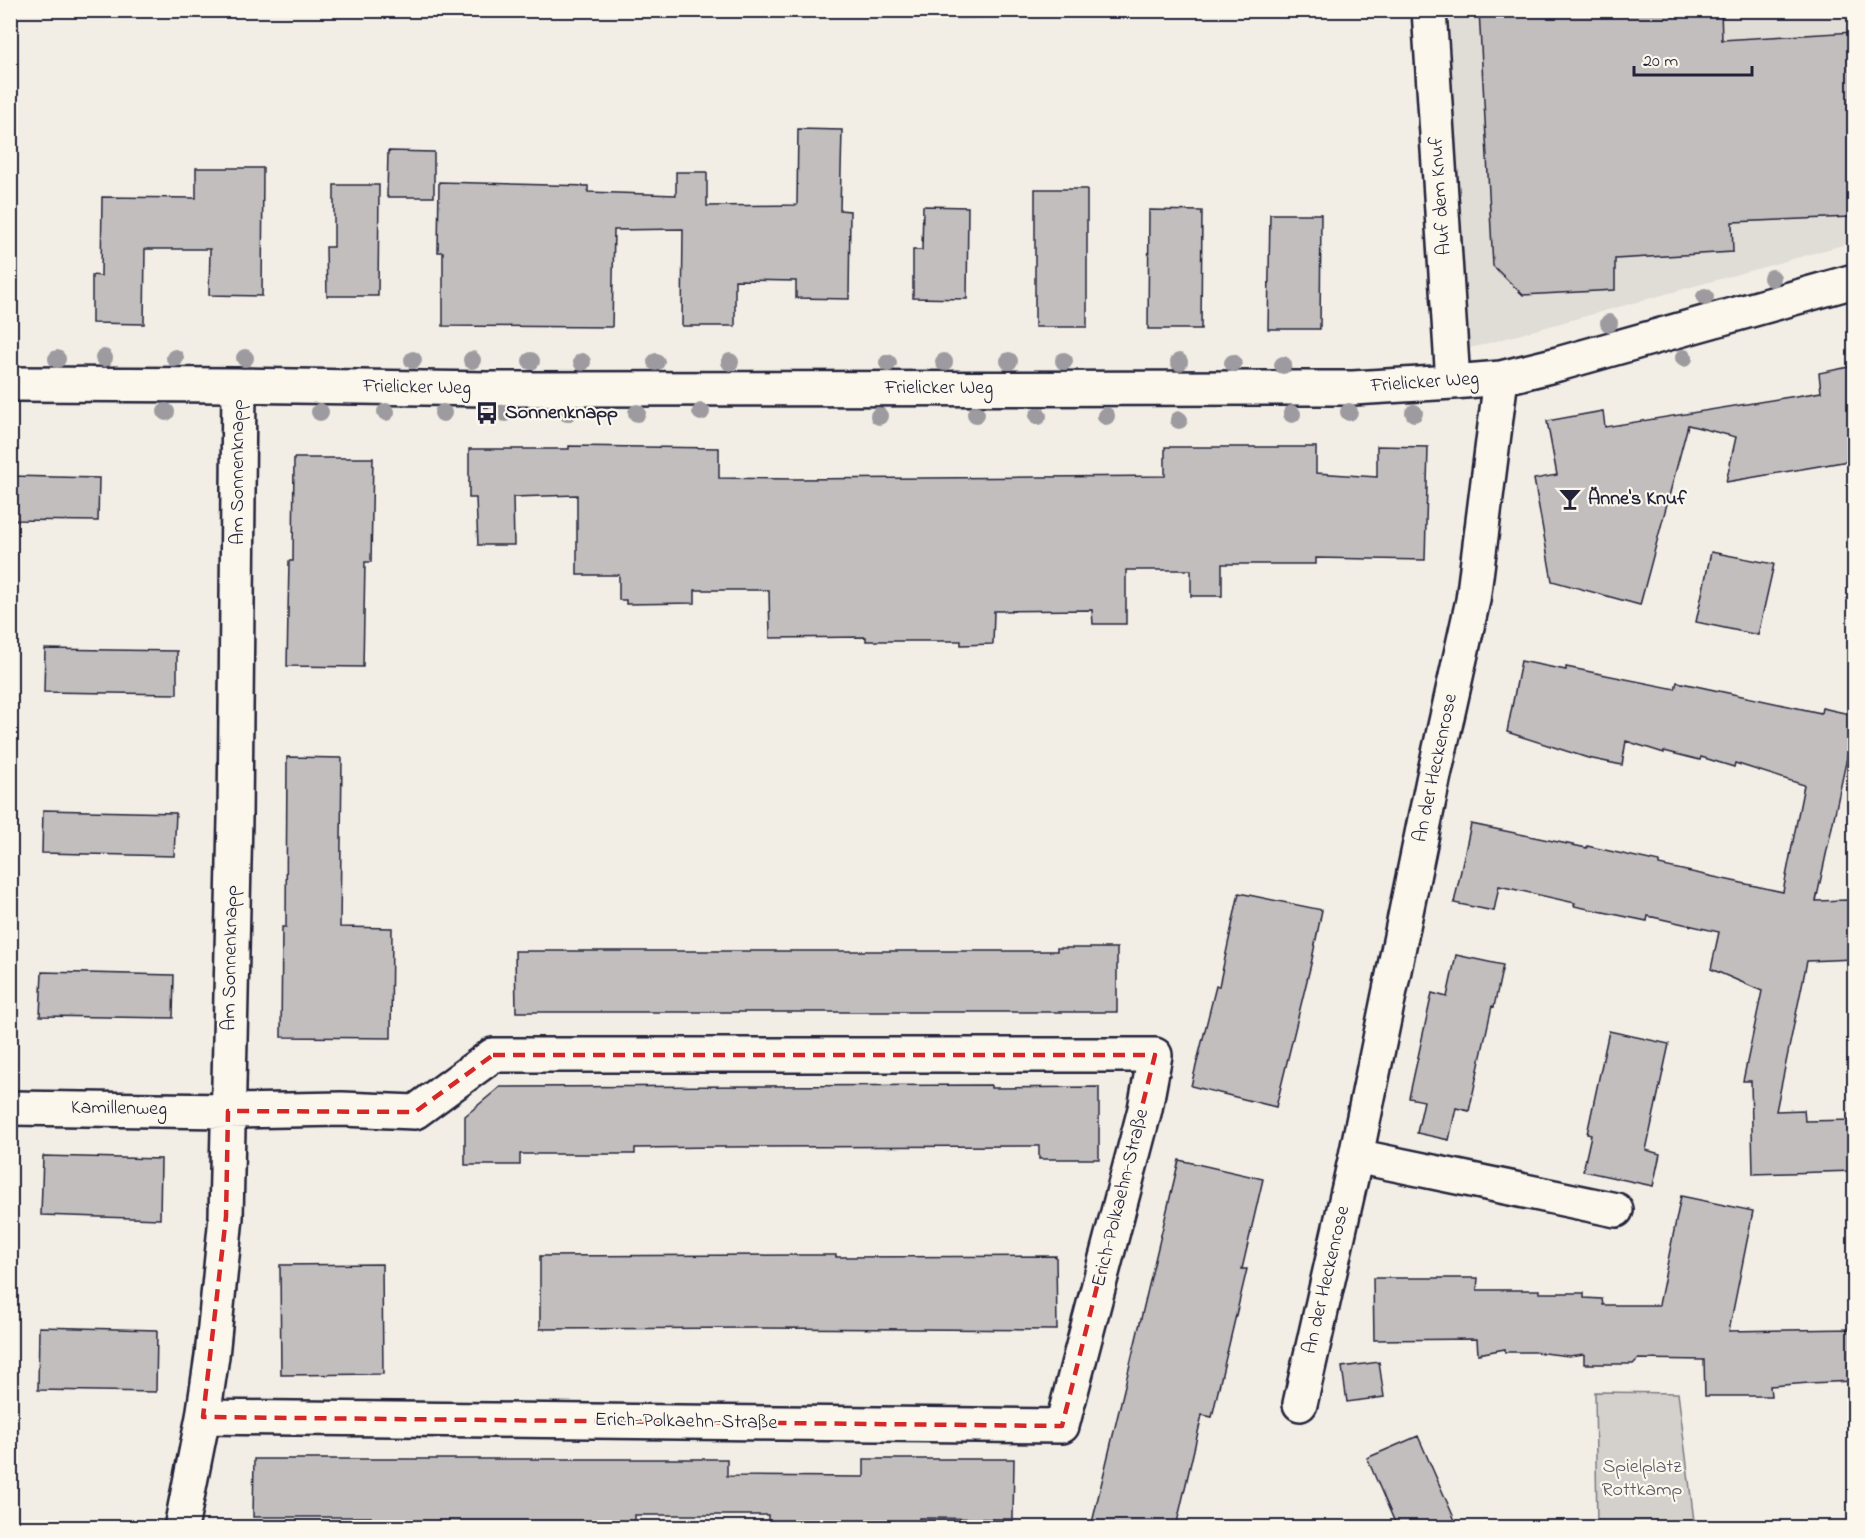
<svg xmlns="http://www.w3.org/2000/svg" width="1865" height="1538" font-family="'Indie Flower',sans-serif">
  <rect width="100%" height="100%" fill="#f2eee5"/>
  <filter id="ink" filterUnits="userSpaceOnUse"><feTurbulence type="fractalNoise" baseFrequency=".0167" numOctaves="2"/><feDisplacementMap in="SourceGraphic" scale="12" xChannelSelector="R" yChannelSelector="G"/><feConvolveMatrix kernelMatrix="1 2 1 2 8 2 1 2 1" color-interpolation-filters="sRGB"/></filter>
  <g filter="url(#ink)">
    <path fill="#e0dcd6" d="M 10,11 L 11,10 L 1116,11 L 964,20 L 584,11 L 11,14 Z
      M 1449,11 L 1854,11 L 1854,242 L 1463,350 Z"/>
    <path fill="#d4d1cc" stroke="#7b7a84" stroke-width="1.5" d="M 1595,1392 L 1678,1393 L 1694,1521 L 1673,1527 L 1597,1527 Z"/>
    <path fill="#c2bebe" stroke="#22223b" stroke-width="1.5" d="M 1479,10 L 1721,10 L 1722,40 L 1854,32 L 1854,185 L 1850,185 L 1851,217 L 1732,222 L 1733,252 L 1615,259 L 1615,290 L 1523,295 L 1493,266 Z
      M 798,129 L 842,130 L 840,210 L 850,211 L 849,299 L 796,298 L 796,281 L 735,280 L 735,326 L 682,326 L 683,229 L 614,230 L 612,327 L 443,326 L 443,252 L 438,252 L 439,182 L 588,186 L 588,192 L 676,195 L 676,172 L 707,172 L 707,206 L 797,205 Z
      M 388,151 L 434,152 L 434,197 L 387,197 Z
      M 196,168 L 263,168 L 262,296 L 209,295 L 210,249 L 145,249 L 144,324 L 92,323 L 92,275 L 101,276 L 102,197 L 196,198 Z
      M 334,185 L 379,185 L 378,296 L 327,296 L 326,247 L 334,247 Z
      M 1035,189 L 1087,189 L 1087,327 L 1035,327 Z
      M 923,206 L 968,207 L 967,299 L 913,298 L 913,250 L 922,250 Z
      M 1149,210 L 1202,211 L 1201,329 L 1148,329 Z
      M 1270,214 L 1321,214 L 1320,329 L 1268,329 Z
      M 1854,366 L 1854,460 L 1726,482 L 1736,437 L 1688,425 L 1640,605 L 1552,581 L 1534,479 L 1557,475 L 1547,421 L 1603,411 L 1605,427 L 1821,392 L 1819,373 Z
      M 569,446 L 719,448 L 719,478 L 794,479 L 1165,476 L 1165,447 L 1316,447 L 1316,473 L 1377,477 L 1377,446 L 1428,447 L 1425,560 L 1316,558 L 1316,564 L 1222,564 L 1222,596 L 1191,596 L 1191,570 L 1126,570 L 1126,624 L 1093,624 L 1092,610 L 994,611 L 993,644 L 961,645 L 961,641 L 866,641 L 866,637 L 770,638 L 769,590 L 695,590 L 695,603 L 626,604 L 626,600 L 619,600 L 619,575 L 577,575 L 577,495 L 513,497 L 514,545 L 478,545 L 476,498 L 469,498 L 469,449 L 569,449 Z
      M 294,458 L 373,458 L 371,562 L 365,562 L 363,667 L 287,666 L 289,561 L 293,561 Z
      M 10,476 L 99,478 L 98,521 L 10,520 Z
      M 1711,552 L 1774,564 L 1758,635 L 1696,622 Z
      M 45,649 L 177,651 L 177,694 L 44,692 Z
      M 1521,661 L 1566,670 L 1566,667 L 1675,689 L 1677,682 L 1821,713 L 1822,708 L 1854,715 L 1854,725 L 1816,901 L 1848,900 L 1849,909 L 1854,909 L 1854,959 L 1807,961 L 1776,1111 L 1804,1110 L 1805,1121 L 1854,1120 L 1854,1171 L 1753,1174 L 1751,1081 L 1743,1081 L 1762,991 L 1711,969 L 1719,932 L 1648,916 L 1647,921 L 1574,906 L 1575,903 L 1499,886 L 1494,911 L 1454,903 L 1471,824 L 1587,848 L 1587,846 L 1659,862 L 1659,865 L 1783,892 L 1804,785 L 1735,763 L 1734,767 L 1701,757 L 1700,760 L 1664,751 L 1664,753 L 1626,741 L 1622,765 L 1588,758 L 1507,732 Z
      M 287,757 L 342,758 L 340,927 L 392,928 L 391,1038 L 281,1037 L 282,927 L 286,927 Z
      M 43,810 L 176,813 L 174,856 L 42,853 Z
      M 1239,893 L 1322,910 L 1311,964 L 1276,1107 L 1191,1086 L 1216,986 L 1219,986 Z
      M 1057,948 L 1117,948 L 1117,1012 L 516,1012 L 515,951 L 1057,951 Z
      M 1456,955 L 1503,965 L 1494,1007 L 1492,1006 L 1469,1111 L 1456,1108 L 1449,1140 L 1417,1133 L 1424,1101 L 1409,1098 L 1432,993 L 1447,997 Z
      M 42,972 L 174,975 L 173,1018 L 40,1016 Z
      M 1609,1031 L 1669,1044 L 1646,1150 L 1660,1154 L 1653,1186 L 1583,1171 L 1591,1135 L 1587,1134 Z
      M 991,1085 L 991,1088 L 1099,1087 L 1099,1159 L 1039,1159 L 1039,1146 L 719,1147 L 635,1148 L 635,1154 L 520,1154 L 520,1165 L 465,1165 L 465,1116 L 500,1087 Z
      M 43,1156 L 161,1159 L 160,1219 L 41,1215 Z
      M 1179,1160 L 1263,1179 L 1242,1269 L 1247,1269 L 1222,1374 L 1212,1417 L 1202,1415 L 1176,1527 L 1091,1527 Z
      M 1681,1196 L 1753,1211 L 1729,1331 L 1854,1329 L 1854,1381 L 1809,1383 L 1770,1386 L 1771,1396 L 1705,1396 L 1704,1360 L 1638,1359 L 1633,1364 L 1584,1364 L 1584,1354 L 1569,1356 L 1535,1352 L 1505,1352 L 1505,1349 L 1478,1354 L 1477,1339 L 1374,1340 L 1373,1278 L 1478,1278 L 1477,1290 L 1539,1290 L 1539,1293 L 1584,1293 L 1584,1298 L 1602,1299 L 1603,1305 L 1659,1305 Z
      M 798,1255 L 836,1255 L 836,1257 L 1056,1256 L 1057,1330 L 761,1328 L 540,1329 L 540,1256 Z
      M 382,1264 L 383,1374 L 281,1375 L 280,1265 Z
      M 39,1327 L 157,1330 L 156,1392 L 38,1390 Z
      M 1379,1362 L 1384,1397 L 1347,1402 L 1342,1367 Z
      M 1418,1436 L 1458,1527 L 1397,1527 L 1367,1458 Z
      M 254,1459 L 727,1459 L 727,1476 L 864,1477 L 864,1459 L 1014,1459 L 1013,1519 L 919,1518 L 919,1527 L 768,1527 L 768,1515 L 635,1515 L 635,1525 L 466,1527 L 466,1523 L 371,1524 L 371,1517 L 253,1517 Z"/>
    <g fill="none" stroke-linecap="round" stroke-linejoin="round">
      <g stroke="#22223b" stroke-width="38">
        <path id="minor" d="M 1429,10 L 1453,382
          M 10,384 L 239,385 L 487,389 L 1353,388 L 1453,382 L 1501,378 L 1558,364 L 1854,281
          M 10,1108 L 228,1111 L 342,1109 L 415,1112 L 493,1055 L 1155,1055 L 1145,1109 L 1062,1426 L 203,1417
          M 1356,1156 L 1616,1210
          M 1300,1404 L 1356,1156 L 1433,780 L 1473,600 L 1501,378
          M 181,1528 L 203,1417 L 212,1356 L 226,1217 L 235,818 L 239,385"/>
      </g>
      <use href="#minor" stroke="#fbf7ec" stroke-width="33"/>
    </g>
    <g fill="#9d9b9f">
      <circle cx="1772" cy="278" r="9"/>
      <circle cx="1705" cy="297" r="9"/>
      <circle cx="1609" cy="323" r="9"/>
      <circle cx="104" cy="358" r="9"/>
      <circle cx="175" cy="358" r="9"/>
      <circle cx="245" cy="358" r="9"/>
      <circle cx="1684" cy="358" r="9"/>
      <circle cx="57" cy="359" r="9"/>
      <circle cx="413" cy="360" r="9"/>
      <circle cx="472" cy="360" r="9"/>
      <circle cx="531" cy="361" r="9"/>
      <circle cx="1009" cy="361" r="9"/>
      <circle cx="1064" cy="361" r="9"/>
      <circle cx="582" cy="362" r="9"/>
      <circle cx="656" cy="362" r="9"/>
      <circle cx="730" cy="362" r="9"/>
      <circle cx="944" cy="362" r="9"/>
      <circle cx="1179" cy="362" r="9"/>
      <circle cx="888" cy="363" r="9"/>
      <circle cx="1233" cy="363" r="9"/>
      <circle cx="1283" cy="365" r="9"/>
      <circle cx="166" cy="412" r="9"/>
      <circle cx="320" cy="412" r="9"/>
      <circle cx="386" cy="412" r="9"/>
      <circle cx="701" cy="412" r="9"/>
      <circle cx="1349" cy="412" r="9"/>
      <circle cx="443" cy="413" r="9"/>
      <circle cx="505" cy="413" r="9"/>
      <circle cx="567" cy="413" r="9"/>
      <circle cx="637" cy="413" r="9"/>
      <circle cx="1414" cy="413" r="9"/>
      <circle cx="976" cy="414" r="9"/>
      <circle cx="1292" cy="414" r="9"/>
      <circle cx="879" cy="416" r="9"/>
      <circle cx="1038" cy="416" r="9"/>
      <circle cx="1106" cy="416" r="9"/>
      <circle cx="1179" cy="420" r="9"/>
    </g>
  </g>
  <path fill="none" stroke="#d62828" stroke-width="4.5" stroke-dasharray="12 8" stroke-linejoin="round" d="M 493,1055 L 1155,1055 L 1062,1426 L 203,1417 L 226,1217 L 228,1111 L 415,1112 Z"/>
  <defs>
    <g id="bus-bare" transform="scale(1.8)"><path d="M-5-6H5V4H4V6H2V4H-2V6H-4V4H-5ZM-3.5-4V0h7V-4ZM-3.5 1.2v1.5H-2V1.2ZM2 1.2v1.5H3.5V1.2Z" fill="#22223b" stroke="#fbf7ec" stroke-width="2.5" paint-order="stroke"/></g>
    <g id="bar-bare" transform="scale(1.8)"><path d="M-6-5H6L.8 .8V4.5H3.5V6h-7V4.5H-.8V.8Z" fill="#22223b" stroke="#fbf7ec" stroke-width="2.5" paint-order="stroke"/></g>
  </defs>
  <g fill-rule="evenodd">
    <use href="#bus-bare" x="487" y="413"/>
    <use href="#bar-bare" x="1570" y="499"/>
  </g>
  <g text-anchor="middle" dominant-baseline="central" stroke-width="4.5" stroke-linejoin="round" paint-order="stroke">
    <g font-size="20" fill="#22223b" stroke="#fbf7ec">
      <text transform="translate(1441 196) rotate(-94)">Auf dem Knuf</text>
      <text transform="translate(1425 383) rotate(-4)">Frielicker Weg</text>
      <text transform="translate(417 388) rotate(1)">Frielicker Weg</text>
      <text x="939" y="388">Frielicker Weg</text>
      <text transform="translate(238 472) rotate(-90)">Am Sonnenknapp</text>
      <text transform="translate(1436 768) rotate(-78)">An der Heckenrose</text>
      <text transform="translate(231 958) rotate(-89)">Am Sonnenknapp</text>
      <text transform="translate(119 1109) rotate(1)">Kamillenweg</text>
      <text transform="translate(1121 1198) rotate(-76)">Erich-Polkaehn-Straße</text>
      <text transform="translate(1327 1280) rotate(-77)">An der Heckenrose</text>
      <text transform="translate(686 1422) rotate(1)">Erich-Polkaehn-Straße</text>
    </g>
    <g font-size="20" font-weight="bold" fill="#22223b" stroke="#fbf7ec" text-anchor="start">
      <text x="505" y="413">Sonnenknapp</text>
      <text x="1588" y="499">Änne's Knuf</text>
    </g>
    <g font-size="20" fill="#575766" stroke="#fbf7ec">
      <text x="1642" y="1467">Spielplatz<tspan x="1642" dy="23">Rottkamp</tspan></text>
    </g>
  </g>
  <rect width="1865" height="1538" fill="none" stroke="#fbf7ec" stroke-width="36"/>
  <rect x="18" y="18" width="1829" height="1502" fill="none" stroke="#22223b" stroke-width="2" filter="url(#ink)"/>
  <path d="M1634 66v9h118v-9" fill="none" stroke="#22223b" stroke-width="3"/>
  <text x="1643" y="66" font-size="18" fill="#22223b" stroke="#fbf7ec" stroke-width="4.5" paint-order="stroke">20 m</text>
</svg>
